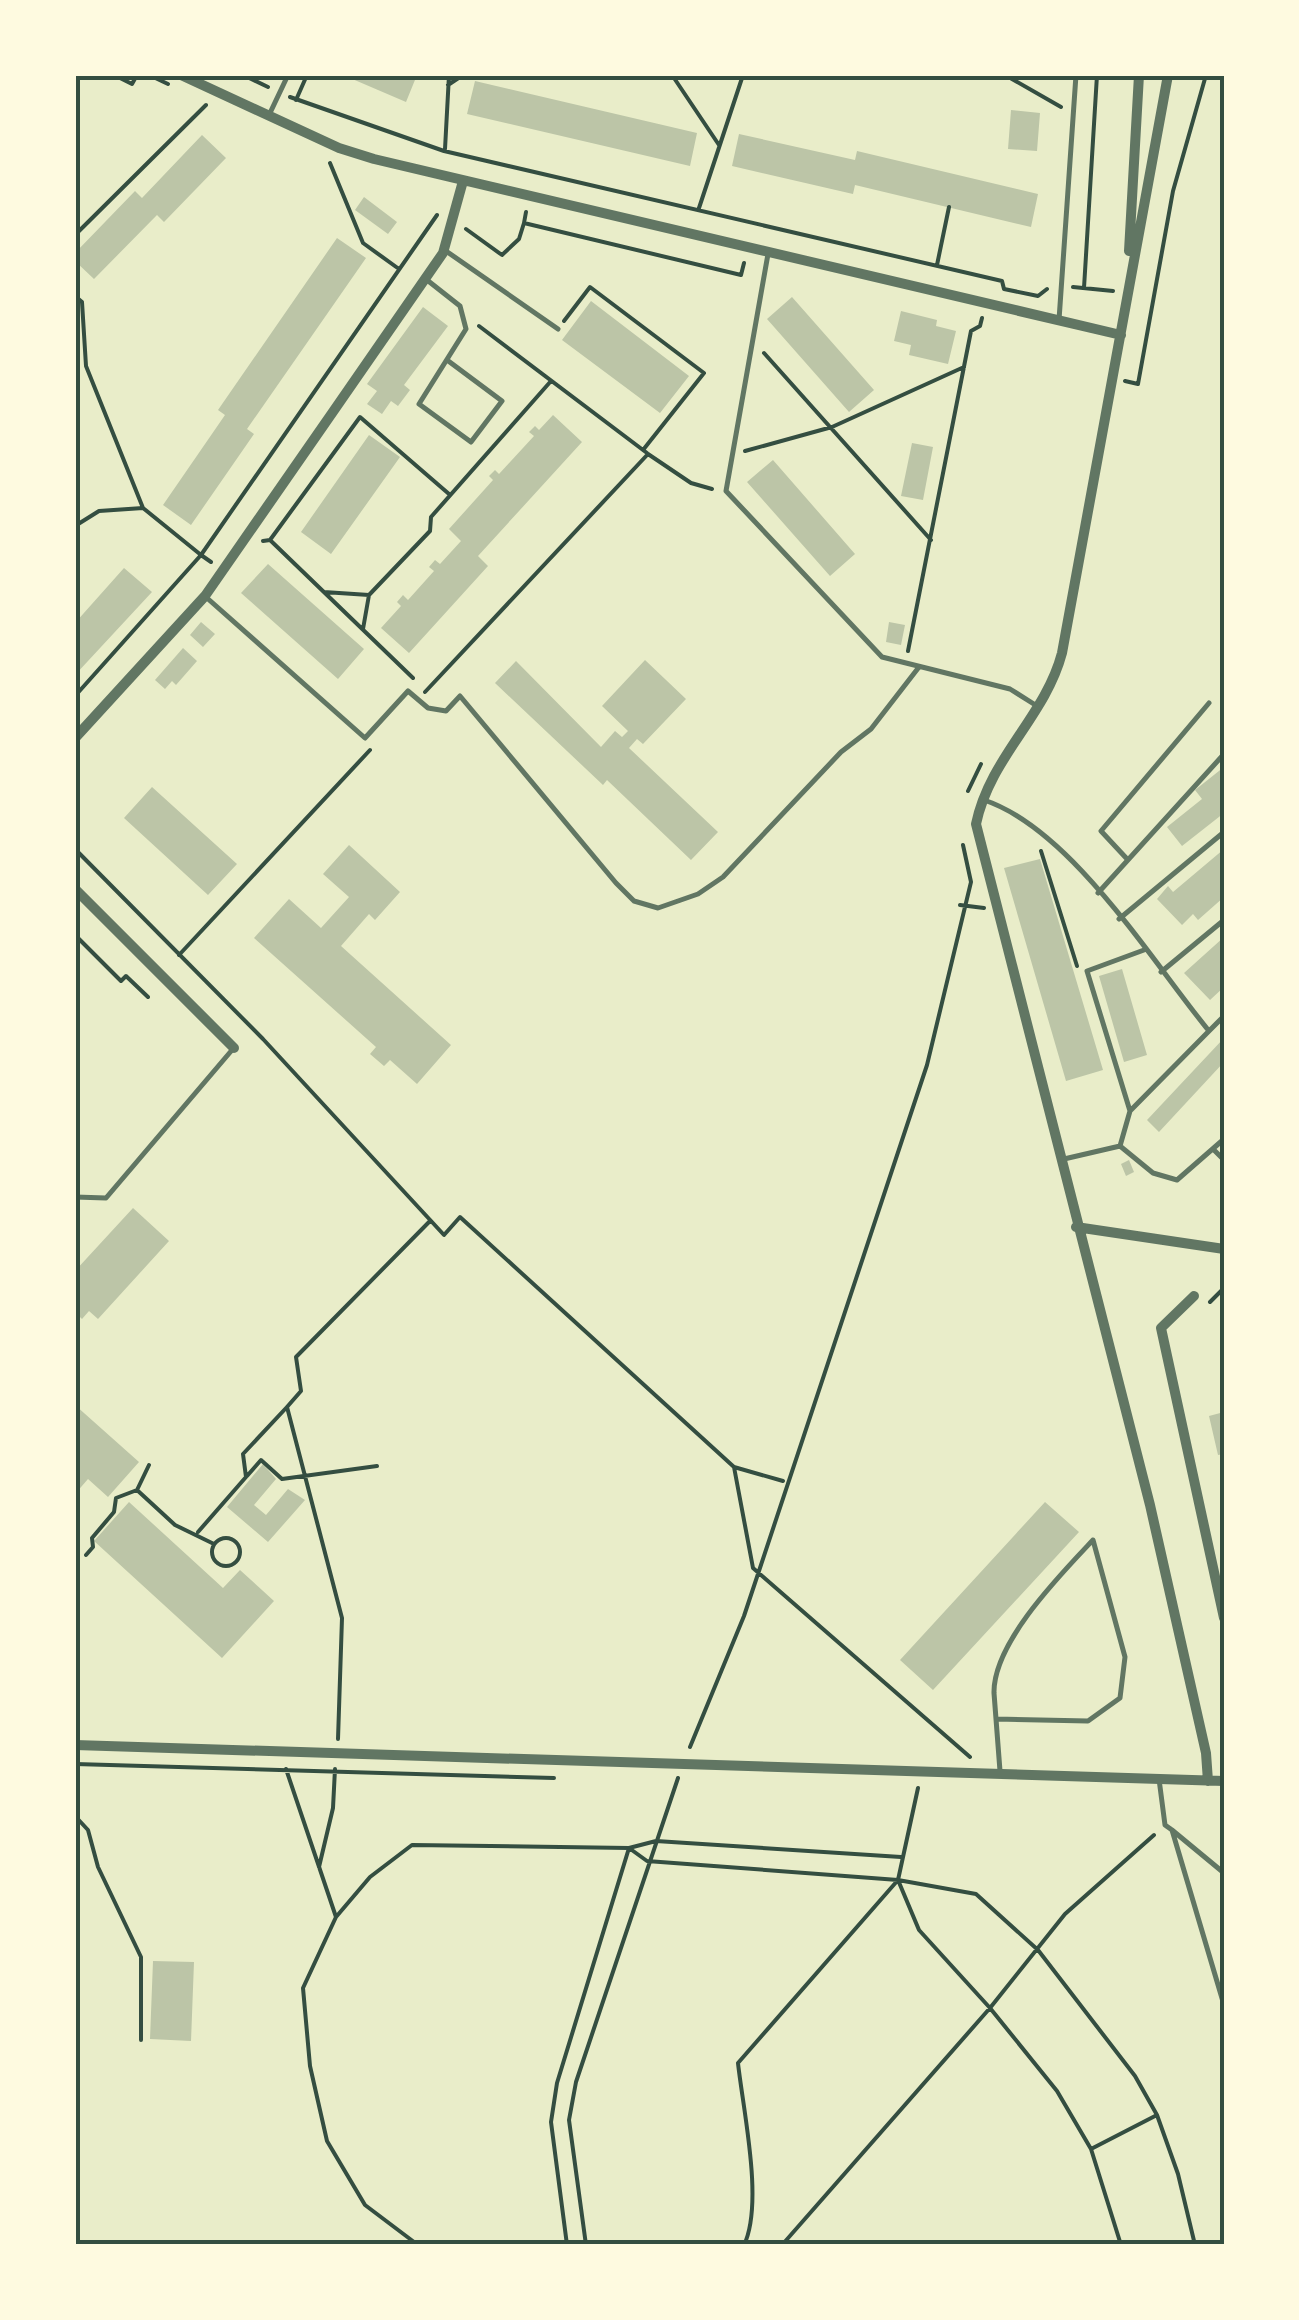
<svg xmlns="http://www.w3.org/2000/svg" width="1299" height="2320" font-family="Ubuntu,sans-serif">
  <rect width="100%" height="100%" fill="#e9edc9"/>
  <path fill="#bcc5a7" d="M 343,75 L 417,75 L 406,102 Z
    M 475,81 L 697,133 L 690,166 L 467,114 Z
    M 1011,110 L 1040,113 L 1037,151 L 1008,149 Z
    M 739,134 L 855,160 L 857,151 L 1038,194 L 1031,227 L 855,185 L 853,194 L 732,166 Z
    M 202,135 L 226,158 L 164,222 L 157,215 L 94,279 L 75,261 L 75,253 L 135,191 L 142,198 Z
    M 364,197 L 397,222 L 388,234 L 355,210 Z
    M 337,238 L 366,258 L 247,429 L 254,434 L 191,525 L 163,505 L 225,415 L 218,410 Z
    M 792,297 L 874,390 L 849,412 L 767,319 Z
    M 591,301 L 689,376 L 660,413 L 562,340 Z
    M 423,307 L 448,326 L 404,385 L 410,390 L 398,406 L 391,401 L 382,414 L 367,404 L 377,391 L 367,384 Z
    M 901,311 L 937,320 L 936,326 L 956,331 L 948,364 L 909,355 L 911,345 L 894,341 Z
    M 553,415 L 582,442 L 478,556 L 488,566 L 409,653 L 381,628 L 401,606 L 397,602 L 403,595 L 408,600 L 434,571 L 429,567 L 435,560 L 440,564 L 461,541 L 449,529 L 493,480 L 489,476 L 495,470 L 499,474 L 534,436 L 529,432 L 535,426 L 539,430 Z
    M 369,435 L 400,457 L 331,554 L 301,532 Z
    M 912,443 L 933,447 L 923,500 L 901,496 Z
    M 773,460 L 855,554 L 830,576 L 747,482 Z
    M 268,564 L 364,649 L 338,679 L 241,593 Z
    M 124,568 L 152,592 L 75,675 L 75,623 Z
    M 201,622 L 215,634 L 203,647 L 190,635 Z
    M 889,622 L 905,625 L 901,645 L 886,642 Z
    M 183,648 L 197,661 L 176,685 L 172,681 L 165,689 L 155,680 Z
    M 645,660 L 686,699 L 643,744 L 637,739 L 629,748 L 718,832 L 691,860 L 607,780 L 603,785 L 495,683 L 516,661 L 601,747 L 615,731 L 622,737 L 628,731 L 602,706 Z
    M 1224,767 L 1224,813 L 1182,846 L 1167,827 L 1202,799 L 1195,790 Z
    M 152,787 L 237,864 L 208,895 L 124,818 Z
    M 349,845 L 400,892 L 375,920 L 369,914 L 341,946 L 451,1045 L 417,1084 L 390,1060 L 384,1066 L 370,1054 L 376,1047 L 254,938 L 289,899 L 321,928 L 349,897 L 323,874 Z
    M 1224,849 L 1224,897 L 1198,920 L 1193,914 L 1182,925 L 1157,899 L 1168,886 L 1173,892 Z
    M 1040,859 L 1103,1070 L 1066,1081 L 1004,868 Z
    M 1224,937 L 1224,987 L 1210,1000 L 1184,973 Z
    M 1122,969 L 1147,1055 L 1124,1062 L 1099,976 Z
    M 1224,1038 L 1224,1062 L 1159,1132 L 1147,1120 Z
    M 1129,1160 L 1134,1172 L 1126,1176 L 1121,1164 Z
    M 133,1208 L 169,1241 L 98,1319 L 89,1311 L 82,1319 L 75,1312 L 75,1271 Z
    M 75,1405 L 139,1462 L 108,1497 L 88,1479 L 75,1494 Z
    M 1224,1412 L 1224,1454 L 1218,1455 L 1209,1416 Z
    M 263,1464 L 276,1479 L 254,1505 L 266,1515 L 288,1489 L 305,1500 L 268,1542 L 227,1507 Z
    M 129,1502 L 223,1588 L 240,1570 L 274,1601 L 222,1658 L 94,1541 Z
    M 1045,1502 L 1079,1532 L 933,1690 L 900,1660 Z
    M 153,1961 L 194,1962 L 191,2041 L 150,2039 Z"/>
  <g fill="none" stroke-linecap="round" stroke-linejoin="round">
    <path stroke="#344e41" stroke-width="4" d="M 114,75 L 132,84 L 137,75
      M 149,75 L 168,84
      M 243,75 L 268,87
      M 672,75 L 719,145
      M 1005,75 L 1061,107
      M 448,85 L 463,75
      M 290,97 L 444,151 L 1002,281 L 1004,289 L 1038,296 L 1047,289
      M 296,100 L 307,75
      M 445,149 L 449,75
      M 330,163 L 363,243 L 399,269
      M 699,208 L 743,75
      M 526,212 L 524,223 L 741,275 L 744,263
      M 466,229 L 502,255 L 519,239 L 524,223
      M 75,235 L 206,105
      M 937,265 L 949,207
      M 1073,287 L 1113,291
      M 1084,288 L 1097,75
      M 75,296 L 82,302 L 86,366 L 143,508 L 201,555 L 75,696
      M 564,321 L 590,287 L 704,373 L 643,450
      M 479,326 L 647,453
      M 764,353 L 931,540
      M 1125,381 L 1138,384 L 1173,191 L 1206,75
      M 745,451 L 832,427 L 964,367
      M 75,526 L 99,511 L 143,508
      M 270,540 L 360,417 L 449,494
      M 263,541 L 270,540 L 413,678
      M 211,562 L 201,555 L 437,215
      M 324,592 L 369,595
      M 363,629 L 369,595 L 430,531 L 431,517 L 551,381
      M 908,651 L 971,331 L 980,326 L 982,318
      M 425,692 L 648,454 L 691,483 L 712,489
      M 968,791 L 981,764
      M 75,849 L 263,1039 L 444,1235 L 460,1217 L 734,1467 L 753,1568 L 970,1757
      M 1041,851 L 1077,966
      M 960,905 L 984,908
      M 75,935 L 121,981 L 126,976 L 148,997
      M 179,955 L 370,750
      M 1210,1302 L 1224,1288
      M 734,1467 L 783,1481
      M 247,1476 L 261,1460 L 282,1479 L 377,1466
      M 137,1490 L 149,1465
      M 198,1532 L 246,1477 L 243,1454 L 287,1407
      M212 1552a14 14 0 1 1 28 0a14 14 0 1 1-28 0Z
      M 86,1555 L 93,1547 L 92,1538 L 114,1512 L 116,1498 L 137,1490 L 175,1525 L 214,1544
      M 338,1739 L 342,1618 L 287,1407 L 301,1391 L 296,1357 L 430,1221
      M 690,1747 L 744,1616 L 927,1065 L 971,882 L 963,845
      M 75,1764 L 554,1778
      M 286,1769 L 336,1917 L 370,1877 L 412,1845 L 629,1848 L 647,1861 L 898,1880 L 976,1894 L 1038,1950 L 1135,2076 L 1157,2115 L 1178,2174 L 1195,2245
      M 75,1816 L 88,1830 L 98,1867 L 141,1957 L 141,2040
      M 319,1867 L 333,1808 L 335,1769
      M 898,1880 L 919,1930 L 990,2008 L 1057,2091 L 1091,2149
      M 336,1917 L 303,1988 L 310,2066 L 327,2141 L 365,2205 L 418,2245
      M 567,2245 L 551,2122 L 557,2083 L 629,1848 L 656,1841 L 901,1857
      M 586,2245 L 569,2120 L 576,2082 L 678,1778
      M 744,2245 C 764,2203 743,2110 738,2063 L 898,1880 L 918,1788
      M 782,2245 L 990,2008 L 1065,1914 L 1154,1835
      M 1121,2245 L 1091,2149 L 1157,2115"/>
    <path stroke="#617663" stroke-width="5" d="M 270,113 L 288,75
      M 446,251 L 558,329
      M 768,254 L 726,491 L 882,657 L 1010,689 L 1037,706
      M 427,280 L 460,306 L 466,329 L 419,404 L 471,442 L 502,401 L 447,360
      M 1059,320 L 1076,75
      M 207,598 L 365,738 L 408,691 L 428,708 L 446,711 L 460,696 L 616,883 L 634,901 L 658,908 L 698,894 L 723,877 L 841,752 L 871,729 L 919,667
      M 984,800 C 1071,829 1151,960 1209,1031 L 1130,1111 L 1120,1146 L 1064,1159
      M 1128,860 L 1101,831 L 1209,703
      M 1098,893 L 1224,754
      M 1119,919 L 1224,832
      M 1161,972 L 1224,920
      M 1209,1031 L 1224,1016
      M 1130,1111 L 1087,971 L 1144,950
      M 1120,1146 L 1153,1173 L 1177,1180 L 1224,1139
      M 1214,1150 L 1224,1160
      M 75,1197 L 106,1198 L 232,1050
      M 996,1719 L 1088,1721 L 1120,1698 L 1125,1657 L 1093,1540 C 1060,1575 993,1643 994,1693 L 1000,1771
      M 1159,1779 L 1165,1825 L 1172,1830 L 1224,2005
      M 1172,1830 L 1224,1873"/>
    <path stroke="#617663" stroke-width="10" d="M 181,75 L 339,148 L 374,159 L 1121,335
      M 1168,75 L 1062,653 C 1045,717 990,757 976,824 L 1150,1505 L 1206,1753 L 1208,1781
      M 1129,251 L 1139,75
      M 75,738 L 205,596 L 337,406 L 443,253 L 463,181
      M 75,889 L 234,1048
      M 1076,1227 L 1224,1249
      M 1194,1296 L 1161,1328 L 1224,1618
      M 75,1745 L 1224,1781"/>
  </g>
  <rect width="1299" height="2320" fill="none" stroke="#fefae0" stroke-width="155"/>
  <rect x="78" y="78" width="1144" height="2164" fill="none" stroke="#344e41" stroke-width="4"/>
</svg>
